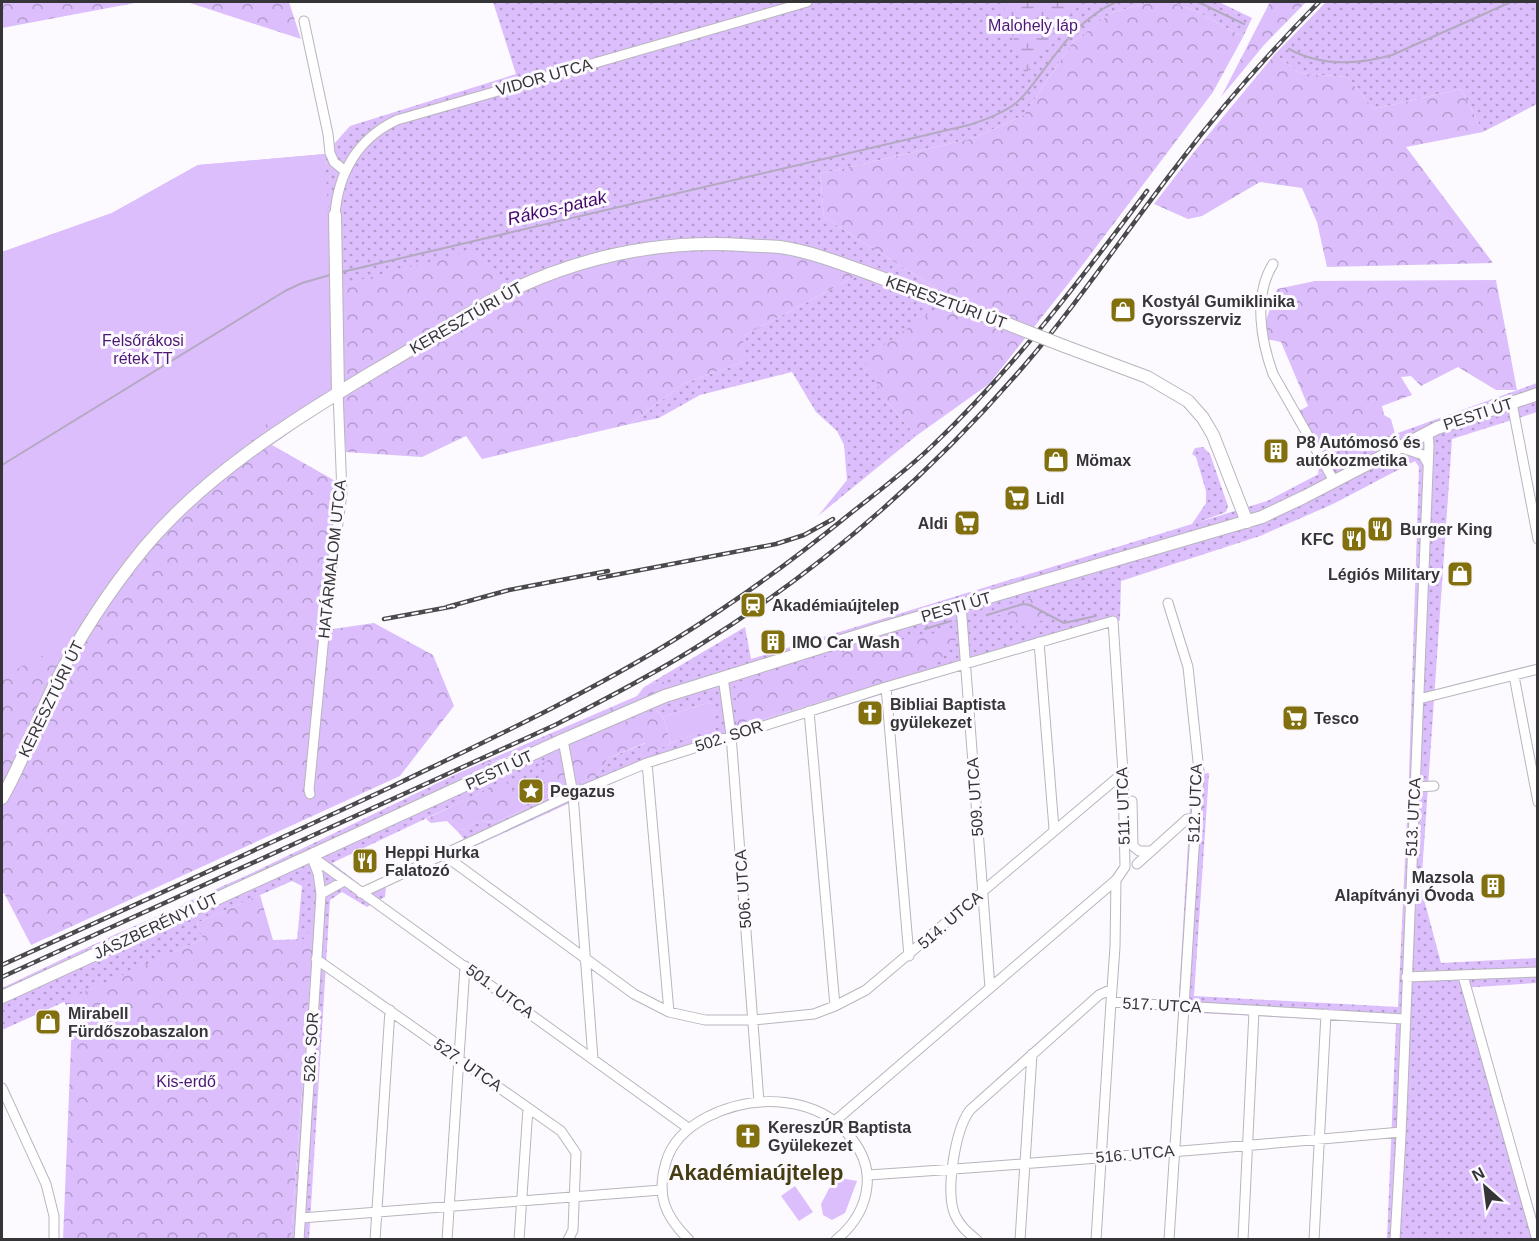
<svg xmlns="http://www.w3.org/2000/svg" width="1539" height="1241" font-family="Helvetica,sans-serif">
  <defs>
    <pattern id="grass-dots" width="8" height="8" patternUnits="userSpaceOnUse" patternTransform="scale(1.5)"><rect width="8" height="8" fill="#dbbefb"/><path d="M2 2h.1M6 6h.1" fill="none" stroke="#b29bcc" stroke-width="1.8" stroke-linecap="round"/></pattern>
    <pattern id="forest-crowns" width="20" height="18" patternUnits="userSpaceOnUse" patternTransform="scale(1.5)"><rect width="20" height="18" fill="#dbbefb"/><path d="M2 6a3 3 0 1 1 6 0M12 15a3 3 0 1 1 6 0" fill="none" stroke="#b29bcc"/></pattern>
    <pattern id="wetland-marsh" width="20" height="14" patternUnits="userSpaceOnUse" patternTransform="scale(1.5)"><rect width="20" height="14" fill="#dbbefb"/><path d="M1 5h8M5 5V1M11 12h8M15 12V8" fill="none" stroke="#b29bcc"/></pattern>
  </defs>
  <rect width="100%" height="100%" fill="#fcfaff"/>
  <path fill="url(#grass-dots)" fill-rule="evenodd" d="M 493,2 L 1150,2 L 1111,13 L 1072,43 L 1024,115 L 974,138 L 820,174 L 824,217 L 951,298 L 885,399 L 916,436 L 818,516 L 847,480 L 844,445 L 837,431 L 816,412 L 792,372 L 700,395 L 659,418 L 630,424 L 683,384 L 743,362 L 743,336 L 856,276 L 511,290 L 331,288 L 325,154 L 350,126 L 516,74 Z
    M 1171,2 L 1219,2 L 1252,18 L 1243,37 L 1196,11 Z
    M 1326,2 L 1537,2 L 1537,104 L 1483,132 L 1461,89 L 1374,109 L 1347,77 L 1299,73 L 1275,54 Z
    M 1537,383 L 1537,412 L 1452,439 L 1421,888 L 1441,963 L 1537,958 L 1537,983 L 1462,988 L 1532,1239 L 1387,1239 L 1396,1023 L 1178,1012 L 1192,774 L 1209,773 L 1194,996 L 1398,1007 L 1409,775 L 1419,467 L 1415,461 L 1333,504 L 1260,536 L 1121,581 L 1120,620 L 1107,628 L 961,670 L 655,764 L 386,887 L 385,897 L 367,907 L 342,892 L 330,900 L 309,1239 L 291,1239 L 314,930 L 307,939 L 297,940 L 302,886 L 292,881 L 197,923 L 203,939 L 2,1030 L 2,988 C 61,960 122,930 182,906 L 185,903 L 252,873 L 454,775 L 457,781 L 488,763 L 508,758 L 657,694 L 659,681 L 644,687 L 745,627 L 751,659 L 1192,524 L 1206,503 L 1206,491 L 1196,457 L 1192,454 L 1195,448 L 1203,447 L 1210,454 L 1228,506 L 1226,512 L 1199,522 L 1267,501 L 1395,434 ZM 874,646 L 916,673 L 737,727 L 849,650 ZM 710,702 L 717,727 L 671,743 L 644,756 L 646,743 L 608,758 L 597,775 L 499,821 L 478,822 L 458,832 L 464,839 L 363,887 L 332,863 L 505,781 L 522,805 L 551,791 L 656,710 L 663,717 Z"/>
  <path fill="url(#forest-crowns)" d="M 2,2 L 140,2 L 2,28 Z
    M 187,2 L 289,2 L 301,39 Z
    M 1150,2 L 1171,2 L 1196,11 L 1243,37 L 1213,92 L 1072,279 L 989,384 L 916,436 L 885,399 L 864,359 L 951,298 L 824,217 L 820,174 L 974,138 L 1024,115 L 1072,43 L 1111,13 Z
    M 1270,2 L 1306,2 L 1264,45 L 1221,97 Z
    M 1275,54 L 1299,73 L 1347,77 L 1374,109 L 1461,89 L 1483,132 L 1406,147 L 1493,263 L 1327,267 L 1317,222 L 1302,188 L 1260,182 L 1202,216 L 1188,219 L 1154,204 L 1194,152 Z
    M 325,154 L 332,287 L 471,251 L 511,290 L 592,263 L 690,246 L 790,252 L 856,276 L 743,336 L 743,362 L 683,384 L 630,424 L 482,459 L 466,436 L 422,457 L 346,452 L 340,397 L 272,445 L 346,487 L 326,630 L 374,623 L 433,655 L 454,706 L 400,776 L 31,945 L 4,893 L 2,894 L 2,252 L 112,213 L 198,165 Z
    M 1496,280 L 1517,390 L 1496,390 L 1458,367 L 1421,386 L 1411,376 L 1401,377 L 1412,395 L 1382,406 L 1384,415 L 1391,419 L 1395,434 L 1318,474 L 1319,467 L 1292,415 L 1308,406 L 1281,342 L 1266,339 L 1264,326 L 1277,289 L 1315,281 Z
    M 1037,597 L 1049,608 L 1047,619 L 1023,626 L 1009,615 L 996,615 L 994,608 Z
    M 950,630 L 956,640 L 944,648 L 941,661 L 916,673 L 737,727 L 735,683 L 849,650 Z
    M 659,681 L 673,684 L 673,688 C 613,714 552,746 488,763 L 484,769 L 457,781 L 454,775 L 637,696 L 644,687 Z
    M 656,710 L 663,717 L 671,743 L 643,757 L 645,743 L 608,758 L 597,775 L 499,821 L 478,822 L 458,832 L 447,821 L 431,823 L 426,819 L 505,780 L 523,805 L 551,791 L 541,764 L 601,731 Z
    M 260,895 L 273,940 L 307,939 L 309,929 L 314,929 L 291,1239 L 63,1240 L 72,1020 L 64,1001 L 203,939 L 197,923 Z"/>
  <path fill="url(#wetland-marsh)" d="M 1002,2 L 1083,2 L 1060,24 L 1025,75 Z"/>
  <path fill="#dbbefb" d="M 325,154 L 331,288 L 332,377 C 322,401 296,405 276,417 C 266,423 259,431 252,440 L 190,491 L 143,540 L 106,587 L 66,643 L 2,677 L 2,252 L 112,213 L 198,165 Z
    M 710,702 L 718,727 L 671,743 L 663,717 Z
    M 835,1177 L 857,1181 L 845,1213 L 832,1220 L 823,1215 L 821,1204 Z
    M 795,1186 L 813,1212 L 799,1221 L 781,1196 Z"/>
  <g fill="none" stroke-linecap="round" stroke-linejoin="round">
    <path stroke="#b4a9c1" stroke-width="2" d="M 1198,2 L 1244,24
      M 1289,49 C 1322,67 1357,65 1392,55 L 1511,2
      M 342,272 L 969,125 C 985,120 1002,114 1016,103 C 1026,95 1034,82 1043,71 C 1064,42 1083,17 1116,2
      M 2,465 L 285,291 L 302,283 L 330,275
      M 987,615 L 1023,604 L 1030,605 L 1064,623 L 1096,616
      M 925,629 L 951,621"/>
    <g stroke="#b8b5bd" stroke-width="11">
      <path id="minor" d="M 304,21 L 328,134 L 330,153 L 334,162 L 345,171
        M 335,215 C 338,173 358,138 397,120 L 807,2
        M 1273,264 C 1253,296 1261,341 1273,374 L 1334,481
        M 1512,403 L 1538,539
        M 1399,447 L 1423,455 L 1428,464
        M 1168,603 L 1188,667 L 1199,771 L 1169,1240
        M 961,605 L 990,988
        M 1039,642 L 1054,829
        M 1514,676 L 1538,802
        M 723,677 L 731,735 L 759,1102
        M 886,687 L 909,956
        M 1419,699 L 1538,669
        M 809,711 L 835,1006
        M 563,740 L 573,794 L 593,1059
        M 647,763 L 669,1012
        M 1415,787 L 1434,786
        M 310,794 L 309,790 L 328,594 L 342,494 L 338,392
        M 1132,801 L 1133,846 L 1139,851 L 1151,851
        M 444,855 L 634,994 L 669,1012 L 705,1020 L 754,1020 L 814,1014 L 835,1006 L 866,990 L 1123,773
        M 311,856 L 688,1128
        M 1137,864 L 1187,819 L 1196,818
        M 361,893 L 573,794 L 647,763 L 886,687 L 1113,621 L 1123,773 L 1125,867 L 1116,880 L 1115,947 L 1112,989
        M 321,894 L 344,881
        M 316,959 L 561,1131 L 576,1153 L 573,1230 L 568,1240
        M 1463,976 L 1537,1240
        M 1406,977 L 1538,972
        M 2,1088 L 46,1184 L 54,1216 L 54,1240
        M 835,1121 L 1116,880
        M 868,1175 C 1046,1163 1223,1148 1401,1132
        M 301,1218 L 661,1190
        M 299,1240 L 321,894 L 318,873 L 312,858
        M 375,1240 L 390,1010
        M 447,1240 L 465,966
        M 519,1240 L 528,1108
        M 689,1240 C 665,1216 656,1196 666,1162 C 672,1141 688,1127 707,1117 C 754,1093 819,1095 852,1139 C 863,1153 869,1168 867,1186 C 865,1207 853,1226 836,1240
        M 977,1240 C 967,1232 960,1226 955,1215 C 945,1192 955,1130 970,1110 L 1099,995 L 1112,989 L 1111,1002 L 1404,1019
        M 1020,1240 L 1032,1054
        M 1096,1240 L 1111,1002
        M 1243,1240 L 1254,1011
        M 1314,1240 L 1326,1014
        M 1395,1240 L 1401,1136 L 1429,446 L 1428,432"/>
    </g>
    <g stroke="#b8b5bd" stroke-width="14">
      <path id="major" d="M 335,215 L 338,392
        M 1064,346 L 1147,377 L 1188,401 L 1203,418 L 1213,435 L 1247,522
        M 2,798 C 22,763 35,726 52,690 C 77,640 108,592 144,548 C 205,475 291,421 371,373 C 400,356 429,339 457,321 C 473,312 489,301 506,293 C 581,256 660,240 743,245 C 755,246 768,246 780,247 C 813,252 845,265 876,276 C 917,291 959,306 1000,321
        M 2,997 L 563,740 L 665,696 L 883,628 L 1262,517 L 1304,497 L 1437,428 L 1538,394"/>
    </g>
    <use href="#minor" stroke="#fff" stroke-width="9"/>
    <use href="#major" stroke="#fff" stroke-width="12"/>
    <g stroke="#4a494c" stroke-width="4.5">
      <path id="rail" d="M 599,578 L 776,544 L 804,535 L 833,519
        M 447,607 L 509,590 L 608,571
        M 384,619 L 455,606
        M 2,965 C 132,906 263,847 393,786 C 488,740 585,695 674,640 C 734,603 792,561 846,517 C 876,493 906,471 933,445 C 1014,368 1080,280 1147,191
        M 2,977 L 555,725 C 602,701 650,676 695,648 C 818,572 929,476 1023,367 C 1079,302 1126,231 1179,163 C 1222,106 1269,53 1319,2"/>
    </g>
    <use href="#rail" stroke="#fcfaff" stroke-width="2" stroke-dasharray="7" stroke-linecap="butt"/>
    <g stroke="#b8b5bd" stroke-width="14" stroke-linecap="butt">
      <path id="major-bridge" d="M 1000,321 L 1064,346"/>
    </g>
    <use href="#major-bridge" stroke="#fff" stroke-width="12"/>
  </g>
  <defs>
    <g id="shop-square" transform="scale(1.35)"><rect x="-9" y="-9" width="18" height="18" rx="4" fill="#826f0d" stroke="#fcfaff"/><path d="M-5-2.5h2.3a2.7 3.5 0 0 1 5.4 0H5L5.5 6h-11ZM-1.5-2.5h3a1.5 2.3 0 0 0-3 0Z" fill="#fff"/></g>
    <g id="building-square" transform="scale(1.35)"><rect x="-9" y="-9" width="18" height="18" rx="4" fill="#826f0d" stroke="#fcfaff"/><path d="M-4-6H4V6H1V3H-1V6H-4ZM-2.5-4.3h1.7v1.8h-1.7ZM.8-4.3h1.7v1.8H.8ZM-2.5-1h1.7V.8h-1.7ZM.8-1h1.7V.8H.8Z" fill="#fff"/></g>
    <g id="supermarket-square" transform="scale(1.35)"><rect x="-9" y="-9" width="18" height="18" rx="4" fill="#826f0d" stroke="#fcfaff"/><path d="M-6-5.5h2.5l.6 2H6L4.5 2H-2.5L-4.4-4H-6ZM-1.5 3.2a1.3 1.3 0 1 0 .1 0ZM3 3.2a1.3 1.3 0 1 0 .1 0Z" fill="#fff"/></g>
    <g id="restaurant-square" transform="scale(1.35)"><rect x="-9" y="-9" width="18" height="18" rx="4" fill="#826f0d" stroke="#fcfaff"/><path d="M-5-6h1v4h1v-4h1v4h1v-4h1v5L-1.5 .5V6h-2V.5L-5-1ZM5-6V6H3V1.5H1.5Q1.5-4 5-6Z" fill="#fff"/></g>
    <g id="station-square" transform="scale(1.35)"><rect x="-9" y="-9" width="18" height="18" rx="4" fill="#826f0d" stroke="#fcfaff"/><path d="M-3-6H3Q5-6 5-4V2Q5 4 3 4L4.5 6H3L1.5 4h-3L-3 6H-4.5L-3 4Q-5 4-5 2V-4Q-5-6-3-6ZM-3.5-4v3h7v-3ZM-3.5 1v1.5H-2V1ZM2 1v1.5H3.5V1Z" fill="#fff"/></g>
    <g id="church-square" transform="scale(1.35)"><rect x="-9" y="-9" width="18" height="18" rx="4" fill="#826f0d" stroke="#fcfaff"/><path d="M-1.2-6h2.4v3.5h3.3v2.4h-3.3V6h-2.4V-.1h-3.3v-2.4h3.3Z" fill="#fff"/></g>
    <g id="sight-square" transform="scale(1.35)"><rect x="-9" y="-9" width="18" height="18" rx="4" fill="#826f0d" stroke="#fcfaff"/><path d="M0-6L1.8-2.2L6-1.7L2.9 1.2L3.7 5.4L0 3.3L-3.7 5.4L-2.9 1.2L-6-1.7L-1.8-2.2Z" fill="#fff"/></g>
  </defs>
  <g fill-rule="evenodd">
    <use href="#shop-square" x="1123" y="310"/>
    <use href="#building-square" x="1276" y="451"/>
    <use href="#shop-square" x="1056" y="460"/>
    <use href="#supermarket-square" x="1017" y="498"/>
    <use href="#supermarket-square" x="967" y="523"/>
    <use href="#restaurant-square" x="1380" y="529"/>
    <use href="#restaurant-square" x="1354" y="539"/>
    <use href="#shop-square" x="1460" y="574"/>
    <use href="#station-square" x="753" y="605"/>
    <use href="#building-square" x="773" y="642"/>
    <use href="#church-square" x="870" y="713"/>
    <use href="#supermarket-square" x="1295" y="718"/>
    <use href="#sight-square" x="531" y="791"/>
    <use href="#restaurant-square" x="365" y="861"/>
    <use href="#building-square" x="1493" y="886"/>
    <use href="#shop-square" x="48" y="1022"/>
    <use href="#church-square" x="748" y="1136"/>
  </g>
  <g text-anchor="middle" dominant-baseline="central" stroke-width="6" stroke-linejoin="round" paint-order="stroke">
    <g font-size="16" fill="#4d1774" stroke="#fcfaff">
      <text x="1033" y="25">Malohely láp</text>
      <text x="143" y="340">Felsőrákosi<tspan x="143" dy="18">rétek TT</tspan></text>
      <text x="186" y="1081">Kis-erdő</text>
    </g>
    <g font-size="16" fill="#353437" stroke="#fcfaff">
      <text transform="translate(544 77) rotate(-16)">VIDOR UTCA</text>
      <text transform="translate(946 302) rotate(20)">KERESZTÚRI ÚT</text>
      <text transform="translate(466 318) rotate(-30)">KERESZTÚRI ÚT</text>
      <text transform="translate(1478 414) rotate(-18)">PESTI ÚT</text>
      <text transform="translate(332 559) rotate(-84)">HATÁRMALOM UTCA</text>
      <text transform="translate(956 607) rotate(-16)">PESTI ÚT</text>
      <text transform="translate(51 699) rotate(-64)">KERESZTÚRI ÚT</text>
      <text transform="translate(729 736) rotate(-18)">502. SOR</text>
      <text transform="translate(499 770) rotate(-25)">PESTI ÚT</text>
      <text transform="translate(975 797) rotate(-94)">509. UTCA</text>
      <text transform="translate(1195 803) rotate(-88)">512. UTCA</text>
      <text transform="translate(1123 806) rotate(-92)">511. UTCA</text>
      <text transform="translate(1413 817) rotate(-87)">513. UTCA</text>
      <text transform="translate(743 889) rotate(-94)">506. UTCA</text>
      <text transform="translate(950 920) rotate(-41)">514. UTCA</text>
      <text transform="translate(156 926) rotate(-25)">JÁSZBERÉNYI ÚT</text>
      <text transform="translate(500 991) rotate(36)">501. UTCA</text>
      <text transform="translate(1162 1005) rotate(3)">517. UTCA</text>
      <text transform="translate(311 1047) rotate(-87)">526. SOR</text>
      <text transform="translate(468 1065) rotate(35)">527. UTCA</text>
      <text transform="translate(1135 1154) rotate(-5)">516. UTCA</text>
    </g>
    <g font-size="16" font-weight="bold" fill="#353437" stroke="#fcfaff" text-anchor="start">
      <text x="1142" y="301">Kostyál Gumiklinika<tspan x="1142" dy="18">Gyorsszerviz</tspan></text>
      <text x="1296" y="442">P8 Autómosó és<tspan x="1296" dy="18">autókozmetika</tspan></text>
      <text x="1076" y="460">Mömax</text>
      <text x="1036" y="498">Lidl</text>
      <text x="948" y="523" text-anchor="end">Aldi</text>
      <text x="1400" y="529">Burger King</text>
      <text x="1334" y="539" text-anchor="end">KFC</text>
      <text x="1440" y="574" text-anchor="end">Légiós Military</text>
      <text x="772" y="605">Akadémiaújtelep</text>
      <text x="792" y="642">IMO Car Wash</text>
      <text x="890" y="704">Bibliai Baptista<tspan x="890" dy="18">gyülekezet</tspan></text>
      <text x="1314" y="718">Tesco</text>
      <text x="550" y="791">Pegazus</text>
      <text x="385" y="852">Heppi Hurka<tspan x="385" dy="18">Falatozó</tspan></text>
      <text x="1474" y="877" text-anchor="end">Mazsola<tspan x="1474" dy="18">Alapítványi Óvoda</tspan></text>
      <text x="68" y="1013">Mirabell<tspan x="68" dy="18">Fürdőszobaszalon</tspan></text>
      <text x="768" y="1127">KereszÚR Baptista<tspan x="768" dy="18">Gyülekezet</tspan></text>
    </g>
    <g font-size="18" font-style="italic" fill="#420668" stroke="#fcfaff">
      <text transform="translate(557 208) rotate(-13)">Rákos-patak</text>
    </g>
    <g font-size="22" font-weight="bold" fill="#463d13" stroke="#fcfaff">
      <text x="756" y="1172">Akadémiaújtelep</text>
    </g>
  </g>
  <rect width="1539" height="1241" fill="none" stroke="#353437" stroke-width="6"/>
  <g transform="translate(1485 1187) rotate(332)" stroke="#fcfaff" stroke-width="4.5" paint-order="stroke">
  <path d="M0-4.5L10 22L0 15L-10 22Z" fill="#353437"/>
  <text y="-9" font-size="16" font-weight="bold" text-anchor="middle" fill="#353437">N</text>
  </g>
</svg>
